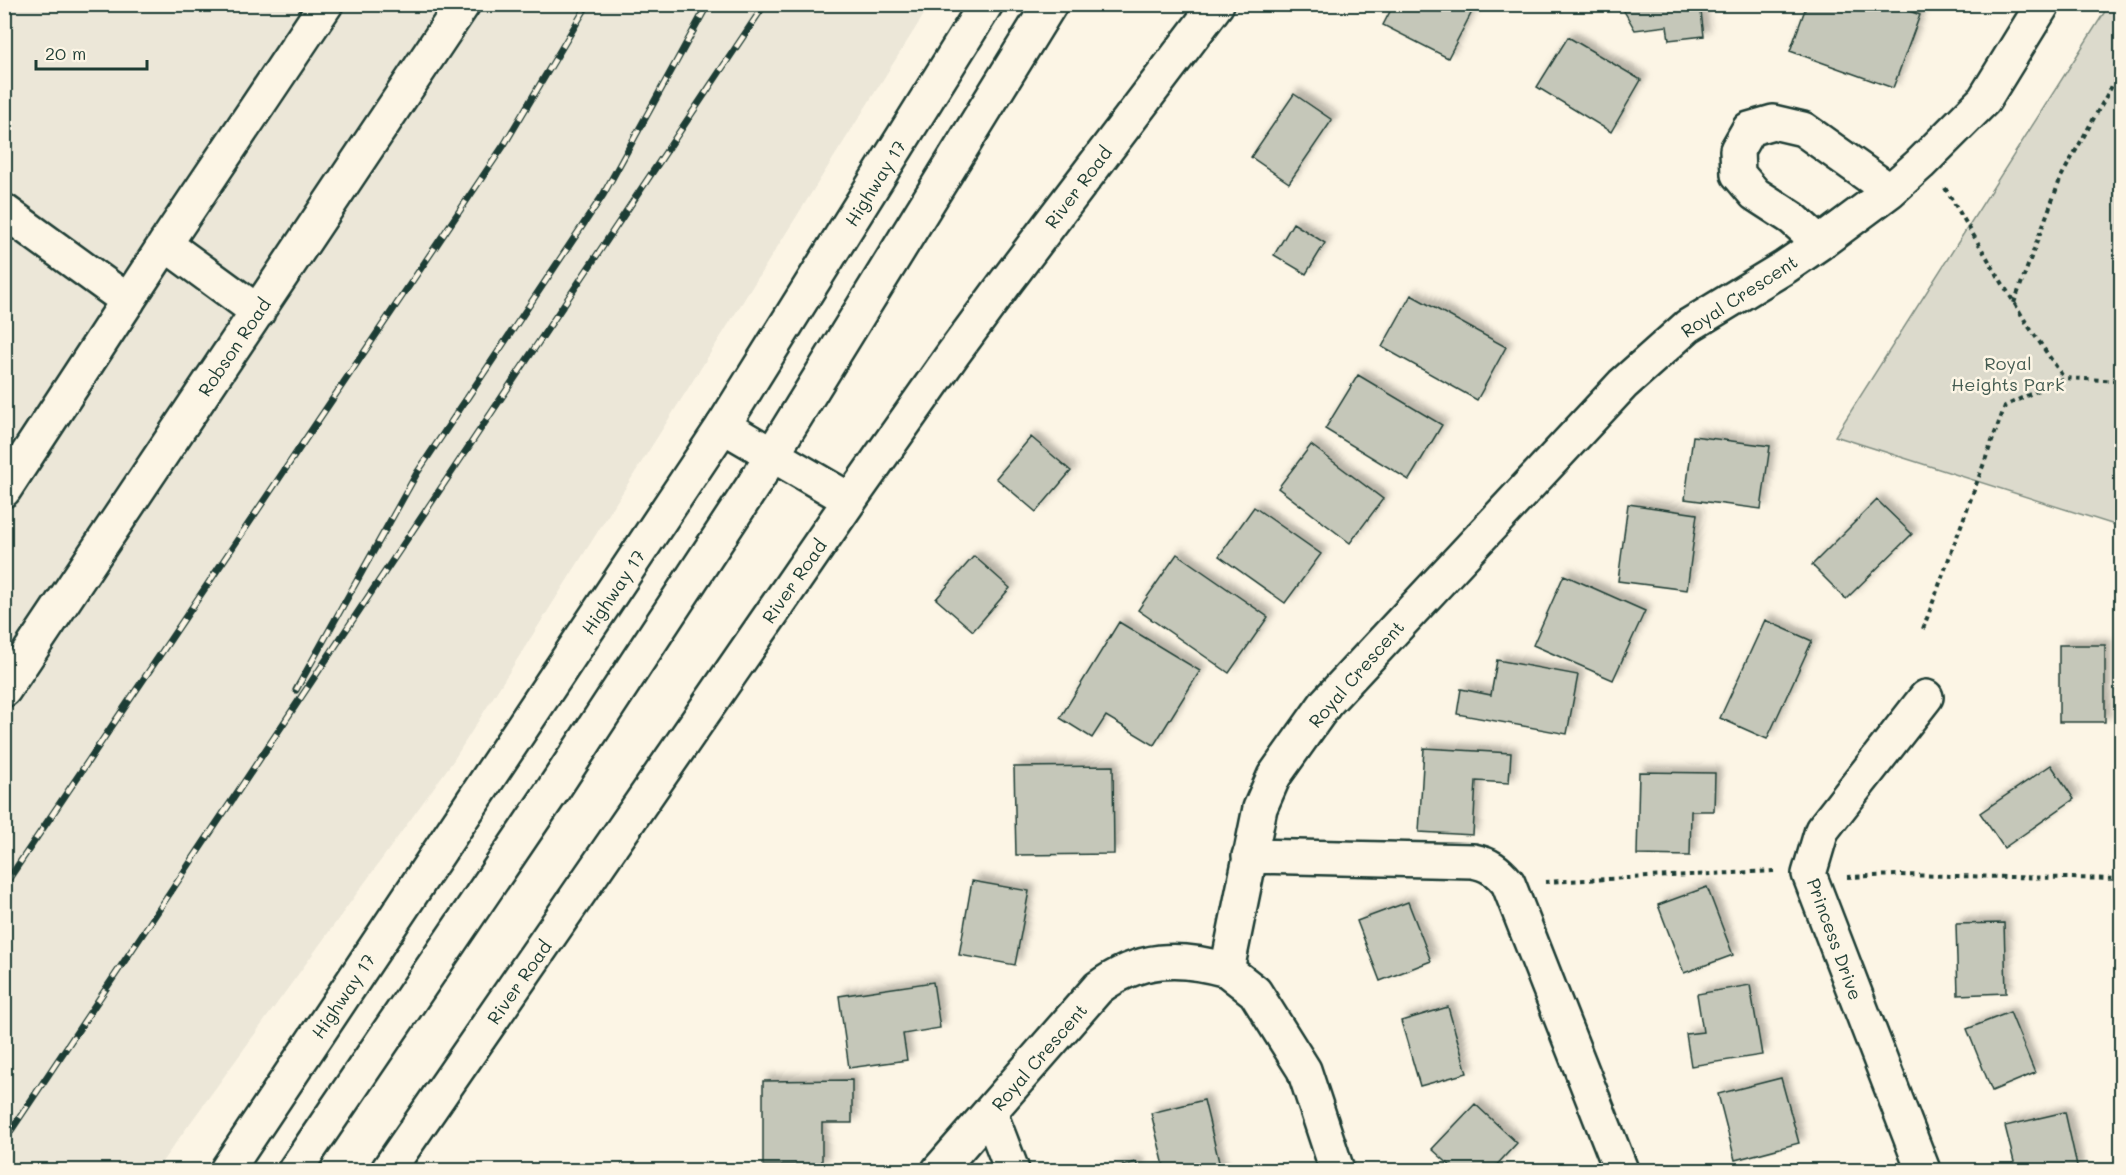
<svg xmlns="http://www.w3.org/2000/svg" width="2126" height="1175" font-family="Mali,sans-serif">
  <defs>
    <filter id="shadow"><feDropShadow dx="5.5" dy="-5.5" stdDeviation="3" flood-color="#0004"/></filter>
  </defs>
  <rect width="100%" height="100%" fill="#fcf5e5"/>
  <filter id="ink" filterUnits="userSpaceOnUse"><feTurbulence type="fractalNoise" baseFrequency=".0167" numOctaves="2"/><feDisplacementMap in="SourceGraphic" scale="12" xChannelSelector="R" yChannelSelector="G"/><feConvolveMatrix kernelMatrix="1 2 1 2 8 2 1 2 1" color-interpolation-filters="sRGB"/></filter>
  <g filter="url(#ink)">
    <path fill="#ece7d8" d="M 5,5 L 930,5 L 453,761 L 156,1170 L 5,1170 Z"/>
    <path fill="#dcdacc" stroke="#7e8c80" stroke-width="1.5" d="M 2109,5 L 2122,5 L 2121,527 L 1835,436 Z"/>
    <path fill="#c5c7b9" stroke="#1f3d34" stroke-width="1.5" filter="url(#shadow)" d="M 1394,4 L 1476,4 L 1448,58 L 1383,25 Z
      M 1620,4 L 1700,4 L 1704,36 L 1669,40 L 1667,26 L 1635,30 Z
      M 1807,4 L 1891,4 L 1920,15 L 1893,88 L 1790,51 Z
      M 1568,37 L 1641,80 L 1611,132 L 1537,87 Z
      M 1294,94 L 1332,120 L 1289,183 L 1251,157 Z
      M 1293,223 L 1325,243 L 1306,274 L 1274,255 Z
      M 1411,295 L 1506,347 L 1477,400 L 1382,347 Z
      M 1358,375 L 1442,425 L 1409,480 L 1325,429 Z
      M 1693,436 L 1770,446 L 1761,509 L 1685,499 Z
      M 1031,437 L 1071,471 L 1036,512 L 996,478 Z
      M 1311,445 L 1383,499 L 1350,543 L 1278,488 Z
      M 1877,500 L 1912,534 L 1846,599 L 1812,565 Z
      M 1628,504 L 1697,514 L 1687,590 L 1618,581 Z
      M 1254,507 L 1321,554 L 1285,603 L 1219,556 Z
      M 1177,554 L 1268,617 L 1229,673 L 1138,610 Z
      M 974,556 L 1010,588 L 973,631 L 936,599 Z
      M 1564,575 L 1645,611 L 1613,680 L 1533,645 Z
      M 1765,620 L 1812,641 L 1767,739 L 1720,718 Z
      M 1119,622 L 1200,671 L 1154,745 L 1106,716 L 1092,738 L 1060,718 Z
      M 2059,645 L 2105,645 L 2105,722 L 2059,722 Z
      M 1497,660 L 1578,675 L 1567,734 L 1457,714 L 1461,689 L 1491,695 Z
      M 1424,748 L 1511,753 L 1509,783 L 1476,781 L 1473,835 L 1419,832 Z
      M 2051,765 L 2074,799 L 2004,848 L 1980,813 Z
      M 1113,766 L 1114,854 L 1016,855 L 1014,767 Z
      M 1639,772 L 1715,773 L 1714,811 L 1691,811 L 1690,856 L 1637,855 Z
      M 972,881 L 1029,891 L 1015,965 L 959,955 Z
      M 1707,887 L 1733,955 L 1684,973 L 1658,905 Z
      M 1408,902 L 1431,961 L 1380,981 L 1357,921 Z
      M 2004,923 L 2006,993 L 1958,995 L 1956,924 Z
      M 933,982 L 940,1028 L 903,1034 L 907,1060 L 849,1068 L 839,996 Z
      M 1750,985 L 1762,1055 L 1691,1066 L 1686,1034 L 1703,1032 L 1697,994 Z
      M 1448,1007 L 1467,1073 L 1420,1086 L 1401,1021 Z
      M 2010,1012 L 2035,1073 L 1992,1091 L 1967,1029 Z
      M 1781,1078 L 1799,1143 L 1735,1160 L 1718,1094 Z
      M 852,1080 L 852,1123 L 822,1123 L 822,1165 L 763,1165 L 763,1081 Z
      M 1204,1100 L 1221,1170 L 1165,1170 L 1151,1113 Z
      M 1475,1104 L 1517,1143 L 1492,1170 L 1455,1170 L 1432,1149 Z
      M 2065,1112 L 2078,1170 L 2016,1170 L 2005,1126 Z
      M 1136,1162 L 1139,1170 L 1108,1170 Z"/>
    <g fill="none" stroke-linecap="round" stroke-linejoin="round">
      <g stroke="#1f3d34" stroke-width="38">
        <path id="minor" d="M 4,211 L 128,301
          M 1820,243 L 1792,218 L 1755,194 L 1738,174 L 1737,150 L 1749,129 L 1773,122 L 1803,129 L 1890,191
          M 258,312 L 165,244 L 326,4
          M 723,426 L 850,500
          M 4,490 L 165,244
          M 4,690 L 463,4
          M 1249,856 L 1473,861 C 1489,864 1497,870 1508,883 L 1621,1170
          M 1227,970 L 1255,992 L 1304,1070 L 1337,1170
          M 990,1113 L 1012,1170
          M 388,1170 L 850,500 L 953,354 L 1006,282 L 1217,4
          M 939,1170 L 1098,988 C 1139,957 1179,956 1227,970 L 1260,808 L 1274,776 L 1326,703 L 1623,384 L 1688,326 L 1785,267 L 1820,243 L 1890,191 L 1920,164 L 1984,100 L 2043,4
          M 1923,1170 L 1809,874 L 1822,830 L 1926,697"/>
      </g>
      <g stroke="#1f3d34" stroke-width="38">
        <path id="highway" d="M 227,1170 L 723,426 L 986,4
          M 295,1170 L 553,790 L 754,484 L 1050,4"/>
      </g>
      <path stroke="#1f3d34" stroke-width="4" stroke-dasharray="4.5 4.5" stroke-linecap="butt" d="M 2112,4 L 2122,9
        M 1945,188 L 2027,324 L 2064,378
        M 2014,303 L 2061,177 L 2122,68
        M 1923,629 L 2005,406 L 2064,378 L 2122,381
        M 1847,877 L 1897,875 L 2122,879
        M 1545,882 L 1774,871"/>
      <use href="#minor" stroke="#fcf5e5" stroke-width="33"/>
      <use href="#highway" stroke="#fcf5e5" stroke-width="33"/>
      <g stroke="#1f3d34" stroke-width="7">
        <path id="rail" d="M 296,690 L 417,473 L 603,195 L 708,4
          M 4,886 L 504,145 L 588,4
          M 4,1141 L 765,4"/>
      </g>
      <use href="#rail" stroke="#fcf5e5" stroke-width="4.5" stroke-dasharray="14" stroke-linecap="butt"/>
    </g>
  </g>
  <g text-anchor="middle" dominant-baseline="central" stroke-width="5" stroke-linejoin="round" paint-order="stroke">
    <g font-size="18" fill="#1f3d34" stroke="#fcf5e5">
      <text transform="translate(875 183) rotate(-58)">Highway 17</text>
      <text transform="translate(1078 187) rotate(-53)">River Road</text>
      <text transform="translate(1739 296) rotate(-33)">Royal Crescent</text>
      <text transform="translate(234 347) rotate(-56)">Robson Road</text>
      <text transform="translate(794 581) rotate(-55)">River Road</text>
      <text transform="translate(613 592) rotate(-56)">Highway 17</text>
      <text transform="translate(1356 674) rotate(-49)">Royal Crescent</text>
      <text transform="translate(1835 939) rotate(70)">Princess Drive</text>
      <text transform="translate(519 982) rotate(-55)">River Road</text>
      <text transform="translate(343 996) rotate(-56)">Highway 17</text>
      <text transform="translate(1039 1057) rotate(-49)">Royal Crescent</text>
    </g>
    <g font-size="18" fill="#455c52" stroke="#fcf5e5">
      <text x="2008" y="363">Royal<tspan x="2008" dy="21">Heights Park</tspan></text>
    </g>
  </g>
  <rect width="2126" height="1175" fill="none" stroke="#fcf5e5" stroke-width="24"/>
  <rect x="12" y="12" width="2102" height="1151" fill="none" stroke="#1f3d34" stroke-width="2" filter="url(#ink)"/>
  <path d="M36 60v9h111v-9" fill="none" stroke="#1f3d34" stroke-width="3"/>
  <text x="45" y="60" font-size="18" fill="#1f3d34" stroke="#fcf5e5" stroke-width="4.5" paint-order="stroke">20 m</text>
</svg>
